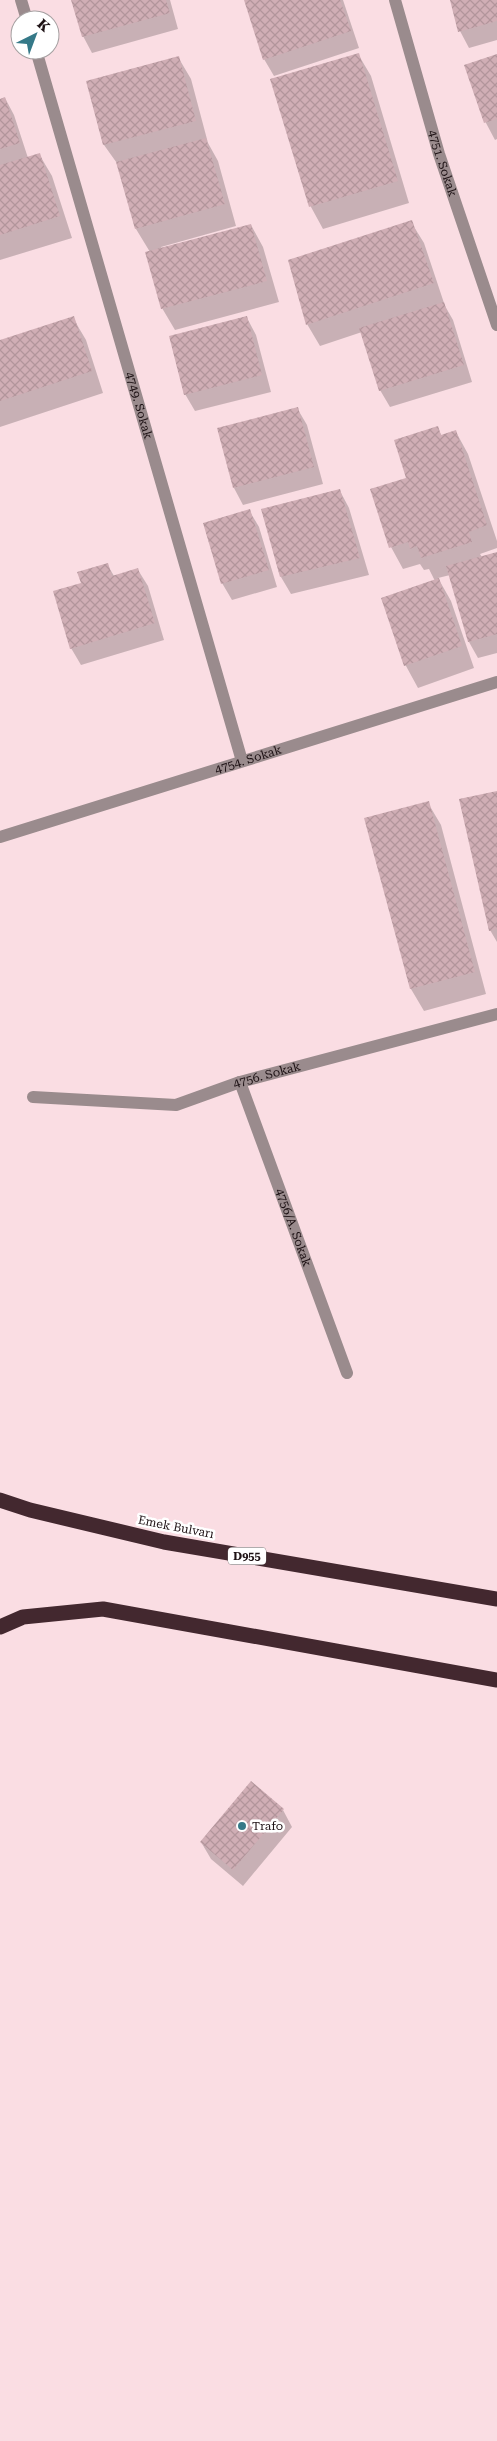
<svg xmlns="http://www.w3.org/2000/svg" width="497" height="2441" font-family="'Roboto Serif',serif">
  <defs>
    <pattern id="building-cross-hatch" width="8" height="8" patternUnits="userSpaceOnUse" patternTransform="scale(1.25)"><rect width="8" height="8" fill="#d0aeb5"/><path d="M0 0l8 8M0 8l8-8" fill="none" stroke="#b2959b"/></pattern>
  </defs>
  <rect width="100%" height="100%" fill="#fadde3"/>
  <path fill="#0003" d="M 73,0 L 170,0 L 178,29 L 92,53 L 83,36 Z
    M 248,0 L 343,0 L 359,48 L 274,76 L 264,59 Z
    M 451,0 L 497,0 L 497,40 L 469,48 L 460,31 Z
    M 358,54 L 371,76 L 409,203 L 323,229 L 311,207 L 272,80 Z
    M 497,55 L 497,139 L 495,140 L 486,123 L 466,66 Z
    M 178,57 L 191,79 L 208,143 L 218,161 L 236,226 L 161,247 L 162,249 L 251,225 L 263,247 L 279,302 L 175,330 L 162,308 L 150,252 L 136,229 L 119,166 L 104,145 L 88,81 Z
    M 5,98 L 14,115 L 28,158 L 39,154 L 52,176 L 72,238 L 0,260 L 0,100 Z
    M 411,222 L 424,243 L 445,306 L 453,320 L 472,382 L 390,407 L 380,390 L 362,332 L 320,346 L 307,324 Z
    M 73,318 L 86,340 L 103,393 L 0,427 L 0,342 Z
    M 247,318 L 256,335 L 271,392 L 195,411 L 185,394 Z
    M 297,408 L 307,425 L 323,484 L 243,505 L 234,488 L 218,429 Z
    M 437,428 L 442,436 L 456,432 L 468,454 L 497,541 L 497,548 L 480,554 L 482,557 L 497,553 L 497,653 L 478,658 L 469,642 L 450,575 L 438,578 L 451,601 L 474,668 L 418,688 L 406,666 L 382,599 L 435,581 L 429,569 L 424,570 L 420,564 L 403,569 L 391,547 L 408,478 Z
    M 340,491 L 349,508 L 369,575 L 291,594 L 281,577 L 263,510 Z
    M 249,510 L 259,527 L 277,587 L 232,600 L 222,583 Z
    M 107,564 L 114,576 L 138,570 L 148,586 L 164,640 L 81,665 L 71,648 L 82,584 Z
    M 497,792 L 497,942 L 490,930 Z
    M 428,803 L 441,825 L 486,994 L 424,1011 L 411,989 Z
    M 283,1810 L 292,1827 L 243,1886 L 211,1859 L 201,1842 Z"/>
  <path fill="url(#building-cross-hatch)" d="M 71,0 L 166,0 L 170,13 L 82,37 Z
    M 244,0 L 340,0 L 351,31 L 263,60 Z
    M 450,0 L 497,0 L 497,21 L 458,32 Z
    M 359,53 L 398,181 L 309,207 L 270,79 Z
    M 497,54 L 497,119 L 484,123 L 464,65 Z
    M 179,56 L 196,121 L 103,145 L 86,81 Z
    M 5,97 L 20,143 L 0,149 L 0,99 Z
    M 206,138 L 225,204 L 135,229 L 116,162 Z
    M 40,153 L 60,216 L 0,235 L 0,165 Z
    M 412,220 L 434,283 L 306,325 L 288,260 Z
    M 251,224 L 267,281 L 161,309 L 145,252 Z
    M 444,302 L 464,365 L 379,391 L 359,328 Z
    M 74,316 L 92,371 L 0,401 L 0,340 Z
    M 247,316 L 262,375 L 184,395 L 169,336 Z
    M 298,407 L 314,467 L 233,488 L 217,428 Z
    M 438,426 L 441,435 L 456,430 L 487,525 L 469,532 L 472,542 L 421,558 L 417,546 L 410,549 L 408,542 L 389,548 L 370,489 L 406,478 L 394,440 Z
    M 340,489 L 360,558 L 280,577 L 261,509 Z
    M 250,509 L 269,570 L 221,584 L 203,523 Z
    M 497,552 L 497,634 L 468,642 L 446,566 Z
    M 108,563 L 112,576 L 138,568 L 155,623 L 70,649 L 53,591 L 81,583 L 77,572 Z
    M 439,578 L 462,646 L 404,666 L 381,598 Z
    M 497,791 L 497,929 L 489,931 L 459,799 Z
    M 429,801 L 475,972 L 410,989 L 364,818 Z
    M 251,1781 L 284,1809 L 233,1870 L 200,1842 Z"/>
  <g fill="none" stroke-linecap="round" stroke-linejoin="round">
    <g stroke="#9a8b8d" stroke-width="12">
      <path d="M 21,0 L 27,20"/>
      <path id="s1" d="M 395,0 L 439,154 L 497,325"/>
      <path id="s2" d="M 36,50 L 242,761"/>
      <path id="s3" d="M 0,837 L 497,682"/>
      <path id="s4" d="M 240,1082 L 347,1373"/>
      <path id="s5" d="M 33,1097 L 176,1105 L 240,1082 L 497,1014"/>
    </g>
    <path stroke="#43282f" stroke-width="15" d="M 0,1500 L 30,1510 L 164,1542 L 497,1599
      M 0,1627 L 23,1617 L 103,1609 L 497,1680"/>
  </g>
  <circle fill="#357988" stroke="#fff" stroke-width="2" cx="242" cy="1826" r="5"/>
  <g text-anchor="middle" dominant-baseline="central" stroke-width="5" stroke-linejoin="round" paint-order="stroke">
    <rect fill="#fff" stroke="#61585a" stroke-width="1" x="228" y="1547.5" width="38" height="17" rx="4"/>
    <g font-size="11" font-weight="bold" fill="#1d1114">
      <text x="247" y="1556">D955</text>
    </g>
    <g font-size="12" fill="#1d1114" stroke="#fff">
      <text stroke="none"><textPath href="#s1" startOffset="170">4751. Sokak</textPath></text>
      <text stroke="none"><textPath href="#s2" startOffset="370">4749. Sokak</textPath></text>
      <text stroke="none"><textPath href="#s3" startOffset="260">4754. Sokak</textPath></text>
      <text stroke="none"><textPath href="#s5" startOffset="239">4756. Sokak</textPath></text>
      <text stroke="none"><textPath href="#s4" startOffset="155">4756/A. Sokak</textPath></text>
      <text transform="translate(176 1527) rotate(11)">Emek Bulvarı</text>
    </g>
    <g font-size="12" fill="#1d1114" stroke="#fff" text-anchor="start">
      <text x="252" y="1826">Trafo</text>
    </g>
  </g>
  <g transform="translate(35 35) rotate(42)"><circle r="24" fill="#ffffff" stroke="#a5a0a1"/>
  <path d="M0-4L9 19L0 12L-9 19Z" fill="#357988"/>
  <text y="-8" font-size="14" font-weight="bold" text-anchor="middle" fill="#1d1114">K</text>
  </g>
</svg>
